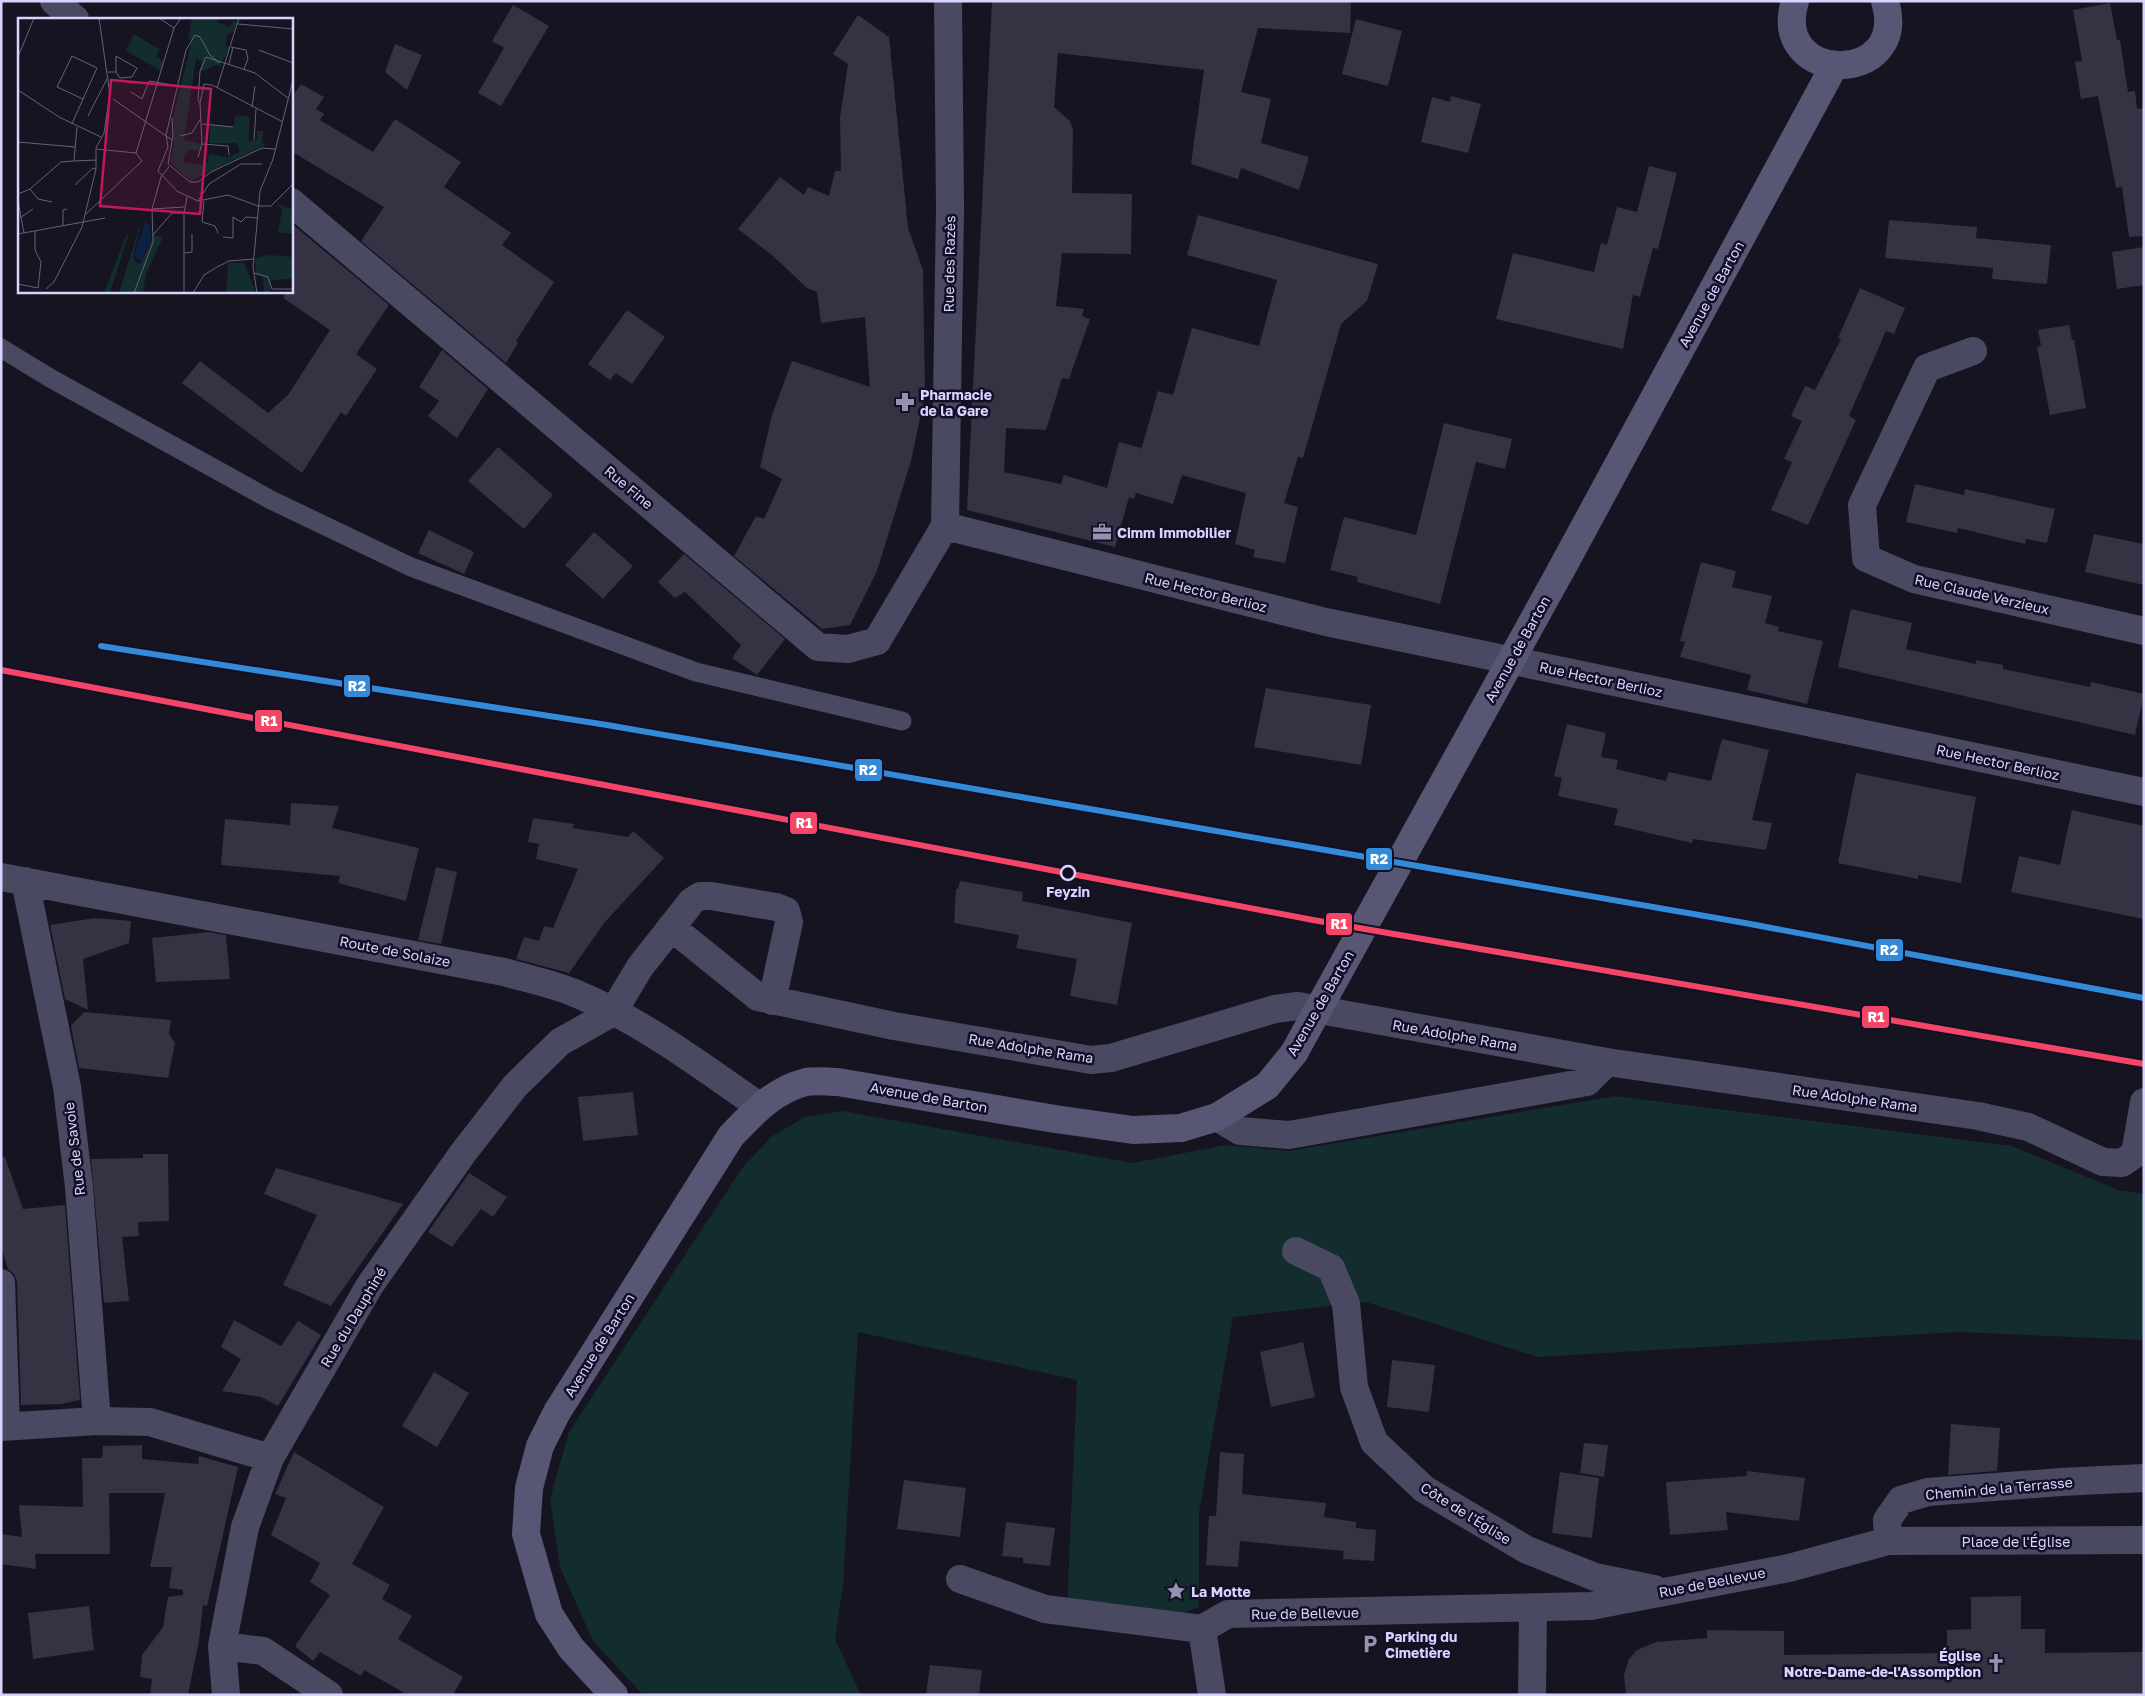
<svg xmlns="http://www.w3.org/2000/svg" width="2145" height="1696" font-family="'Golos Text',sans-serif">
  <rect width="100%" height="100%" fill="#161421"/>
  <path fill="#132c2d" d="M 1615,1096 L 2012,1146 L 2118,1190 L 2144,1194 L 2144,1340 L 1957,1332 L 1538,1357 L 1366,1302 L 1233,1317 L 1199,1513 L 1199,1607 L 1162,1620 L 1067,1607 L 1077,1380 L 858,1332 L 843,1586 L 835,1639 L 861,1695 L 643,1695 L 593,1641 L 560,1567 L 550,1499 L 569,1432 L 742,1168 L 771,1137 L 805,1117 L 842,1111 L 1133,1163 L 1225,1145 L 1289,1151 Z"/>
  <path fill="#343243" d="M 992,1 L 1351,1 L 1350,33 L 1258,28 L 1241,92 L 1271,99 L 1261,143 L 1309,157 L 1299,190 L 1241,168 L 1238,179 L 1191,164 L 1204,70 L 1058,53 L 1054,107 L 1070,121 L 1073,130 L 1072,193 L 1132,194 L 1131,254 L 1062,253 L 1056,306 L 1084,309 L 1082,316 L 1090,319 L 1069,379 L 1062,378 L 1046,430 L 1006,428 L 1004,472 L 1061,484 L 1064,475 L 1107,488 L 1119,442 L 1141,448 L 1139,457 L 1158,391 L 1173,395 L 1192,328 L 1259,346 L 1277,280 L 1187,255 L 1198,215 L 1378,264 L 1367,301 L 1341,324 L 1303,458 L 1298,457 L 1284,503 L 1298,507 L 1285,563 L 1253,557 L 1255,550 L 1235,544 L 1246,493 L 1182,475 L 1173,504 L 1136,493 L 1134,499 L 1129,497 L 1115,547 L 967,510 Z
    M 2110,3 L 2117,40 L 2120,40 L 2128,92 L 2135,91 L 2137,109 L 2144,108 L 2144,236 L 2129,237 L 2122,187 L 2116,188 L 2098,96 L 2081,99 L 2075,62 L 2082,61 L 2073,10 Z
    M 513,5 L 549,26 L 501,106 L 478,93 L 504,48 L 492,41 Z
    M 858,15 L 889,37 L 908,228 L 923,270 L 925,394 L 911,461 L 877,571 L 850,625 L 822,629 L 734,556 L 756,516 L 764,519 L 782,479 L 760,467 L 772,415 L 792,361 L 870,387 L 865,317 L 821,323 L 817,292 L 807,288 L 773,256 L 738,229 L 780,177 L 804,195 L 808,187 L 829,196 L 835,171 L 841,171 L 840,118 L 848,64 L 833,54 Z
    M 1356,19 L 1402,31 L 1388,86 L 1342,74 Z
    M 395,44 L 422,55 L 407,90 L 385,72 Z
    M 301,84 L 324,97 L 316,109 L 324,114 L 320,120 L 373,152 L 395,119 L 461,162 L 444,187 L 511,233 L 502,245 L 554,282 L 516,341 L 518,343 L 506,363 L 361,241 L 384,207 L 291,151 L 291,92 L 294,94 Z
    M 1451,96 L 1481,104 L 1468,153 L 1421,142 L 1432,97 L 1450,102 Z
    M 1649,166 L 1677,173 L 1658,249 L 1653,248 L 1640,297 L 1633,295 L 1623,349 L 1496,319 L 1513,253 L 1594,272 L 1601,243 L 1607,245 L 1617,207 L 1637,212 Z
    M 1889,220 L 1977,227 L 1976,238 L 2051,245 L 2047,284 L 1992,279 L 1993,268 L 1885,258 Z
    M 291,223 L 389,305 L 356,354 L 377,369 L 346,416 L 341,412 L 302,473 L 182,383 L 200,361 L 268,413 L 288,395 L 330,330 L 283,298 L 287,291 L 291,291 Z
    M 2144,247 L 2144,285 L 2117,289 L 2112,252 Z
    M 1860,288 L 1905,308 L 1894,334 L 1886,331 L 1849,416 L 1856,420 L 1808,525 L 1771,510 L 1792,462 L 1784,459 L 1802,421 L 1791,416 L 1805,386 L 1815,390 L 1841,339 L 1838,338 Z
    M 627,310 L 665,337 L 632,384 L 616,373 L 610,380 L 588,364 Z
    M 2069,325 L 2072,340 L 2074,340 L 2086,408 L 2050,415 L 2037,347 L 2041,346 L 2038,330 Z
    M 442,350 L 488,389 L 457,438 L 428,416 L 439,401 L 419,387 Z
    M 1444,423 L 1512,439 L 1505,469 L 1476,462 L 1440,604 L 1357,582 L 1358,577 L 1330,570 L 1344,517 L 1416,535 Z
    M 498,447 L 553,495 L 524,529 L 468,481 Z
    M 1915,484 L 1964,495 L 1965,489 L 2055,509 L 2047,543 L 2026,539 L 2025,544 L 1958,528 L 1957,533 L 1906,522 Z
    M 429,530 L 474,552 L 464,574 L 418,553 Z
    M 594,532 L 633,566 L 603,599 L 565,565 Z
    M 2094,534 L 2144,544 L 2144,585 L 2085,572 Z
    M 684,554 L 785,639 L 757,675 L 732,658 L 741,645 L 685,592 L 675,598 L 658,582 Z
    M 1701,562 L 1736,571 L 1732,587 L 1772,596 L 1765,623 L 1779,627 L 1778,631 L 1823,641 L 1807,704 L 1747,690 L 1751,675 L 1680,657 L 1685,642 L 1680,641 Z
    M 1851,609 L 1912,623 L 1906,649 L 1976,664 L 1976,660 L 2003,665 L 2003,669 L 2090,687 L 2091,682 L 2144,694 L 2135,735 L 1838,667 Z
    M 1266,688 L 1371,705 L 1361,765 L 1254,747 Z
    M 1567,724 L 1606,733 L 1601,757 L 1618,760 L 1616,769 L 1666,781 L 1669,772 L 1711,781 L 1722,739 L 1769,750 L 1752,820 L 1772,823 L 1766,850 L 1693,839 L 1692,843 L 1614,825 L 1618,809 L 1558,796 L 1562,778 L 1554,776 Z
    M 1856,773 L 1976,797 L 1961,883 L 1918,875 L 1918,879 L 1838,863 Z
    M 291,803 L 339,806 L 332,828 L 419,848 L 406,901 L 338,883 L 340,876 L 221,865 L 225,819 L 290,825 Z
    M 2072,810 L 2144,826 L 2144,919 L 2011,892 L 2019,856 L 2060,865 Z
    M 533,818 L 574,824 L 573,828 L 628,837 L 633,831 L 664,858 L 605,922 L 569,973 L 516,959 L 524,937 L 539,941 L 544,926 L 553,928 L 578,869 L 536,859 L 539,844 L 528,842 Z
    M 436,867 L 457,872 L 441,944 L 418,940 Z
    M 960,881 L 1023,892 L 1022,901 L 1132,923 L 1117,1005 L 1070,996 L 1077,959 L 1016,948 L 1019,935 L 954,923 L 956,889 L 958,889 Z
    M 95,918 L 131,921 L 129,943 L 83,959 L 88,1010 L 65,999 L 50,925 Z
    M 208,932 L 226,935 L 230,979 L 156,982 L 152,938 Z
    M 84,1012 L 171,1020 L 169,1034 L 175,1043 L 168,1078 L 79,1068 L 71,1026 Z
    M 633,1092 L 638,1135 L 583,1141 L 578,1097 Z
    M 143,1154 L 168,1154 L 169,1221 L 138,1222 L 139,1236 L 122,1237 L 129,1301 L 104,1303 L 91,1159 L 143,1158 Z
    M 1,1157 L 5,1157 L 23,1209 L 65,1205 L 80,1400 L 61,1404 L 21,1405 L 17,1282 L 14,1274 L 8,1269 L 1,1247 Z
    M 276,1168 L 403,1204 L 331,1306 L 283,1285 L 317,1215 L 264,1194 Z
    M 469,1173 L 507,1197 L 493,1217 L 481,1209 L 452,1247 L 428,1232 Z
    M 234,1320 L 281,1346 L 298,1321 L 321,1335 L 278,1406 L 261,1397 L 222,1391 L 241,1359 L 221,1347 Z
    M 1303,1342 L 1315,1397 L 1271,1407 L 1260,1352 Z
    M 1392,1360 L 1435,1365 L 1429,1412 L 1387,1407 Z
    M 434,1372 L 469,1393 L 437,1447 L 402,1426 Z
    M 1951,1424 L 2000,1428 L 1997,1471 L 1948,1475 Z
    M 1584,1443 L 1608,1445 L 1604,1477 L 1580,1473 Z
    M 142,1445 L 142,1459 L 198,1464 L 199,1456 L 238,1467 L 207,1606 L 203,1605 L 199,1641 L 188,1695 L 150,1695 L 152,1679 L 140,1677 L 142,1655 L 163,1627 L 168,1597 L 183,1595 L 183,1590 L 169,1588 L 172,1567 L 150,1567 L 165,1493 L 109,1493 L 110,1554 L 35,1554 L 36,1569 L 1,1564 L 1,1534 L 22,1537 L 19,1505 L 83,1507 L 82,1458 L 102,1458 L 103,1446 Z
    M 294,1452 L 384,1507 L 352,1564 L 390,1585 L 382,1599 L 412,1616 L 398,1639 L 463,1677 L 453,1695 L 408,1695 L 364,1670 L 361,1676 L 320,1652 L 313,1661 L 295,1646 L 330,1595 L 310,1582 L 320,1563 L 271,1535 L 286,1498 L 275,1494 Z
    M 1220,1452 L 1244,1454 L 1242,1494 L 1326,1503 L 1324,1517 L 1356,1522 L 1356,1528 L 1376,1530 L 1374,1561 L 1343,1559 L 1344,1551 L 1240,1541 L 1238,1567 L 1206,1565 L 1209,1516 L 1216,1516 Z
    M 1747,1471 L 1805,1478 L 1799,1521 L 1726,1512 L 1728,1530 L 1670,1535 L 1666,1482 L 1746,1476 Z
    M 1560,1472 L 1599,1478 L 1592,1538 L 1552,1533 Z
    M 904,1480 L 966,1488 L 960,1537 L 897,1529 Z
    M 1006,1522 L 1055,1528 L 1050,1566 L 1023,1563 L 1023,1558 L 1002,1556 Z
    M 2021,1596 L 2021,1629 L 2045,1629 L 2045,1653 L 2144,1652 L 2144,1695 L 1626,1695 L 1624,1675 L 1629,1659 L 1637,1650 L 1656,1642 L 1707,1638 L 1707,1630 L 1784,1631 L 1784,1655 L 1947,1653 L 1947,1630 L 1971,1629 L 1971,1597 Z
    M 89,1606 L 94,1650 L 33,1659 L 28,1613 Z
    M 930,1665 L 982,1670 L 979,1695 L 926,1695 Z"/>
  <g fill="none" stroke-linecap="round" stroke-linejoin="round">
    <path stroke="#4a4962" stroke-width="19" d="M 1,348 L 50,378 L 271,500 L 411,567 L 696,672 L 902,721"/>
    <path stroke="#4a4962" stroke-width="28" d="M 54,1 L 75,19
      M 291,202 L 818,647 L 848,649 L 877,641 L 945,526
      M 1973,351 L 1927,368 L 1862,505 L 1866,558 L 1914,579 L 2144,631
      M 945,526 L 1326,622 L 2144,792
      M 945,526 L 950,208 L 948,1
      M 1,877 L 504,972 C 528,979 554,984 577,994 C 640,1020 703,1067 759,1106
      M 25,881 L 67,1087 L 79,1187 L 97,1421
      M 671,927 L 758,997 L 894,1026 L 1091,1060 L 1111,1058 L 1275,1009 L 1298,1006 L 1607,1062 L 1978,1116 L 2028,1127 L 2103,1162 L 2122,1163 L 2135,1154
      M 1217,1117 L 1240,1131 L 1289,1135 L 1587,1082 L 1607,1062
      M 2135,1154 L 2144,1102
      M 1296,1251 L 1331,1268 L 1346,1304 L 1354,1387 L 1374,1442 L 1424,1489 L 1527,1550 L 1595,1577 L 1654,1589
      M 1,1283 L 6,1426
      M 1,1427 L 97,1421 L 150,1422 L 270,1458
      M 1888,1541 L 1887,1520 L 1901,1500 L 1928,1492 L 2061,1482 L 2144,1478
      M 960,1579 L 1045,1609 L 1202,1629 L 1228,1614 L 1591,1606 L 1789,1568 L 1888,1541 L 2144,1540
      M 1202,1629 L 1212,1695
      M 222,1646 L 263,1651 L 329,1695
      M 226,1695 L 222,1646 L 245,1527 L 270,1458 L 370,1285 L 463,1153 L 515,1086 L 560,1042 L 613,1012 L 640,967 L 692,901 L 700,896 L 711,896 L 776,907 L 786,911 L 789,922 L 772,1001
      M 1532,1695 L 1533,1608"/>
    <path stroke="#575674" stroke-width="28" d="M 1795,1 C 1769,86 1911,87 1885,1
      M 1561,570 L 1834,66
      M 614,1695 L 571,1648 L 549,1614 L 526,1534 L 529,1488 L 540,1446 L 557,1412 L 731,1136 C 753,1113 774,1090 806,1082 C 816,1080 828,1082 838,1082 L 1055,1119 L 1133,1130 L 1181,1128 L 1217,1117 L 1267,1086 L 1294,1053"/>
    <path stroke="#575674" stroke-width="28" d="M 1294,1053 L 1561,570"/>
    <g stroke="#130f26" stroke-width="10">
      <path id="rail-1" d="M 1,670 L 1313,920 L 2144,1064"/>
    </g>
    <g stroke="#130f26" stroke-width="10">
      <path id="rail-2" d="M 101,646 L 607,725 L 1745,923 L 2144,998"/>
    </g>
    <use href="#rail-1" stroke="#f34667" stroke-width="6"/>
    <use href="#rail-2" stroke="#338bd7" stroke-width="6"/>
  </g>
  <defs>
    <g id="pharmacy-bare" transform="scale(1.5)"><path d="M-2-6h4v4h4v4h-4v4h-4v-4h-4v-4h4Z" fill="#9591b1" stroke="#130f26" stroke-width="2.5" paint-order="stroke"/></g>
    <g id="office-bare" transform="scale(1.5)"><path d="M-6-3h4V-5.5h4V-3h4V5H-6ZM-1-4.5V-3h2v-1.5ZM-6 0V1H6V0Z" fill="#9591b1" stroke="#130f26" stroke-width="2.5" paint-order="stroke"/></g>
    <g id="sight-bare" transform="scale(1.5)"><path d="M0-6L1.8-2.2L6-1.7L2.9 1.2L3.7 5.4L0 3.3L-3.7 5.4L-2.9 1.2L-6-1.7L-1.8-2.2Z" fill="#9591b1" stroke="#130f26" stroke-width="2.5" paint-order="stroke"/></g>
    <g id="parking-bare" transform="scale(1.5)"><path d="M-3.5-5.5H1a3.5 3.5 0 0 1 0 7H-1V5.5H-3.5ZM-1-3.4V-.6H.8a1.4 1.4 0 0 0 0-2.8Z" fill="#9591b1" stroke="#130f26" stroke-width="2.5" paint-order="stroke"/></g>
    <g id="church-bare" transform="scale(1.5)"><path d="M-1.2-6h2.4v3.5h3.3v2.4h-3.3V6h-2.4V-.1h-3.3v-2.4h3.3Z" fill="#9591b1" stroke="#130f26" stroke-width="2.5" paint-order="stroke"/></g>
  </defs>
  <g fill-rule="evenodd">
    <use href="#pharmacy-bare" x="905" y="402"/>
    <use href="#office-bare" x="1102" y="532"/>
    <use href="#sight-bare" x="1176" y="1591"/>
    <use href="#parking-bare" x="1370" y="1644"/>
    <use href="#church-bare" x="1996" y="1663"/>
  </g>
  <circle fill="#130f26" stroke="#d9d4ff" stroke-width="2.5" cx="1068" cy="873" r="7"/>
  <g text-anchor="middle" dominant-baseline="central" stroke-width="5" stroke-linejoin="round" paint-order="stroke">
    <g font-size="14" fill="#d9d4ff" stroke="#130f26">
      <text transform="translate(949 264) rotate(-89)">Rue des Razès</text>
      <text transform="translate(1711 294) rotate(-61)">Avenue de Barton</text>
      <text transform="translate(629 487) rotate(40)">Rue Fine</text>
      <text transform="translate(1206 592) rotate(14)">Rue Hector Berlioz</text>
      <text transform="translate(1982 594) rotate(13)">Rue Claude Verzieux</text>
      <text transform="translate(1517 649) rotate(-61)">Avenue de Barton</text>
      <text transform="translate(1601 679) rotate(12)">Rue Hector Berlioz</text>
      <text transform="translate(1998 762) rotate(12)">Rue Hector Berlioz</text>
      <text transform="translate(395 951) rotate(11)">Route de Solaize</text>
      <text transform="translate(1320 1003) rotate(-60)">Avenue de Barton</text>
      <text transform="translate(1455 1035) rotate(10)">Rue Adolphe Rama</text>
      <text transform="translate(1031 1048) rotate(9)">Rue Adolphe Rama</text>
      <text transform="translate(929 1097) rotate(10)">Avenue de Barton</text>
      <text transform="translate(1855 1098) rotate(8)">Rue Adolphe Rama</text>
      <text transform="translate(74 1149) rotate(-97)">Rue de Savoie</text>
      <text transform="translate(353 1317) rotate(-59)">Rue du Dauphiné</text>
      <text transform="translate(599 1345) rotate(-58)">Avenue de Barton</text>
      <text transform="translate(1999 1488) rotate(-5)">Chemin de la Terrasse</text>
      <text transform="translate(1466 1513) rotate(32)">Côte de l'Église</text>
      <text x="2016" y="1541">Place de l'Église</text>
      <text transform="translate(1712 1582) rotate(-11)">Rue de Bellevue</text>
      <text transform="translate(1305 1613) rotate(-1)">Rue de Bellevue</text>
    </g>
    <g font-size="14" font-weight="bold" fill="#d9d4ff" stroke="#130f26" text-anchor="start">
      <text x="920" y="394">Pharmacie<tspan x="920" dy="16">de la Gare</tspan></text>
      <text x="1117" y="532">Cimm Immobilier</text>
      <text x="1191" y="1591">La Motte</text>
      <text x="1385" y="1636">Parking du<tspan x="1385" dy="16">Cimetière</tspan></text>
      <text x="1981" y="1655" text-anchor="end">Église<tspan x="1981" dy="16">Notre-Dame-de-l'Assomption</tspan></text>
    </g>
    <g font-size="14" font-weight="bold" fill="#d9d4ff" stroke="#130f26">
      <text x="1068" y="891">Feyzin</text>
    </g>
  </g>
  <g transform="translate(18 18)">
    <rect width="275" height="275" fill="#161421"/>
    <path d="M 174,0 L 200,0 L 199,4 L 211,9 L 215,3 L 219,4 L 216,14 L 210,16 L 207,27 L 212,29 L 202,48 L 198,47 L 182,54 L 184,43 L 178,41 L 166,122 L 183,126 L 182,133 L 169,132 L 165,144 L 183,147 L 191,144 L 189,139 L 193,136 L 210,139 L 222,134 L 219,125 L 191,125 L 192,107 L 216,108 L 217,97 L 232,99 L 230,123 L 239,122 L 239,113 L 245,113 L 244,125 L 249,126 L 173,163 L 152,144 L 156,127 L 155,99 L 174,22 L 170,20 ZM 116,16 L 141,31 L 138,39 L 146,43 L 143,53 L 108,33 ZM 260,186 L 275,191 L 275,215 L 260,215 L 264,192 ZM 125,197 L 115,239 L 118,244 L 122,246 L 136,217 L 145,219 L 128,256 L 125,275 L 101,275 ZM 111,215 L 92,275 L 86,275 L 108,218 ZM 252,237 L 275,239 L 275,260 L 252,263 L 252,275 L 246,275 L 245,259 L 238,257 L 237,240 ZM 210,245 L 226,245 L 238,275 L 208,275 Z" fill="#132c2d"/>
    <path d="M 127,205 L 132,207 L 133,222 L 122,243 L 116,238 Z" fill="#0d2144"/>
    <path fill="none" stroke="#64617a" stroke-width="1" d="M 81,0 L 92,77M 141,0 L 156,10M 220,6 L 275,11M 213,29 L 228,32 L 230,41 L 226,51M 241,32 L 275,45M 0,39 L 16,0M 211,46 L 215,29M 90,54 L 98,54 L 102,60 L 114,59 L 119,50 L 98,38 L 98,54M 199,70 L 221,0M 0,72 L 41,99 L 83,119M 113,74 L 124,81 L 131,63 L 161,68M 95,81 L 154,122M 182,85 L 180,82 L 182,53 L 188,39 L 237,55 L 271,81M 234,89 L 237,68M 70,98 L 90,59M 154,100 L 155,118 L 150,146 L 172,164 L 180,164 L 193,154 L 244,130 L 257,131M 54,106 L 56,101 L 79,50 L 54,38 L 39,69 L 65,81M 184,106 L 215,109M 59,109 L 56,143 L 79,142M 162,118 L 174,115 L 183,100M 236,122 L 238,91M 0,124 L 57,129M 184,126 L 210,128 L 211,137M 118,135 L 156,10 L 163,0M 180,139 L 184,126 L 182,85 L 186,66 L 194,67 L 265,104M 140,153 L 150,129 L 148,117 L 168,32 L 177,17 L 182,19 L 192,37 L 201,45M 140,153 L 159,173 L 180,183 L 210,177 L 240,188 L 253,188 L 275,166M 57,167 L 75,150 L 78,151M 12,171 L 20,181 L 34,184M 0,176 L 12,171 L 43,144 L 56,143M 0,183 L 6,215M 180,183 L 191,166 L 223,146 L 244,146M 186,183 L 184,204 L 197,208 L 200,215M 134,191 L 166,189M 68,196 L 124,143 L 118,135 L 78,131M 2,200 L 15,191M 45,208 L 45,192 L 49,191M 17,213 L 17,232 L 23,244 L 20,270M 0,216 L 87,200M 135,217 L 154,195 L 166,195M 205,219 L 215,220 L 215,199 L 223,204 L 228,199 L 239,200M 166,235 L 174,234 L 174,216M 236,255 L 250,259 L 254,271 L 275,271M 0,266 L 20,270M 28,271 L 36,264 L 64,209 L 78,151 L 78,130 L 86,115 L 91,82M 116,275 L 135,224 L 134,191 L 143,159 L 151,149M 166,275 L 166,195 L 169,179M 175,275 L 186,257 L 199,249 L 211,243 L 236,241M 239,275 L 235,249 L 242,173 L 255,141 L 275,62"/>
    <path fill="#c2185b" fill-opacity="0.15" stroke="#c2185b" stroke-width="2.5" d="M 93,62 L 193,71 L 182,196 L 82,188 Z"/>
    <rect width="275" height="275" fill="none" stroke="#d9d4ff" stroke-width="2.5"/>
  </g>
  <g stroke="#130f26" stroke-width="2">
    <rect x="343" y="674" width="28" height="24" rx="5" fill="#338bd7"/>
    <rect x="254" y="709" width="29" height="24" rx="5" fill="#f34667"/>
    <rect x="854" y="758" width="29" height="24" rx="5" fill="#338bd7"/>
    <rect x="789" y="811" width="29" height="24" rx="5" fill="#f34667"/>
    <rect x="1365" y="847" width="28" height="24" rx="5" fill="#338bd7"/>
    <rect x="1325" y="912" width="28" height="24" rx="5" fill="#f34667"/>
    <rect x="1875" y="938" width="29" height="24" rx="5" fill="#338bd7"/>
    <rect x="1861" y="1005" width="29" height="24" rx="5" fill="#f34667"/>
  </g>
  <g font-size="14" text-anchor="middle" font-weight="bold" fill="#fff">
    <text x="357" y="691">R2</text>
    <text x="269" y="726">R1</text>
    <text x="868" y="775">R2</text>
    <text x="804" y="828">R1</text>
    <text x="1379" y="864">R2</text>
    <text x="1339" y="929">R1</text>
    <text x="1889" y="955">R2</text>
    <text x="1876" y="1022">R1</text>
  </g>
  <rect width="2145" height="1696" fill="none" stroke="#d9d4ff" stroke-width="5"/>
</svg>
